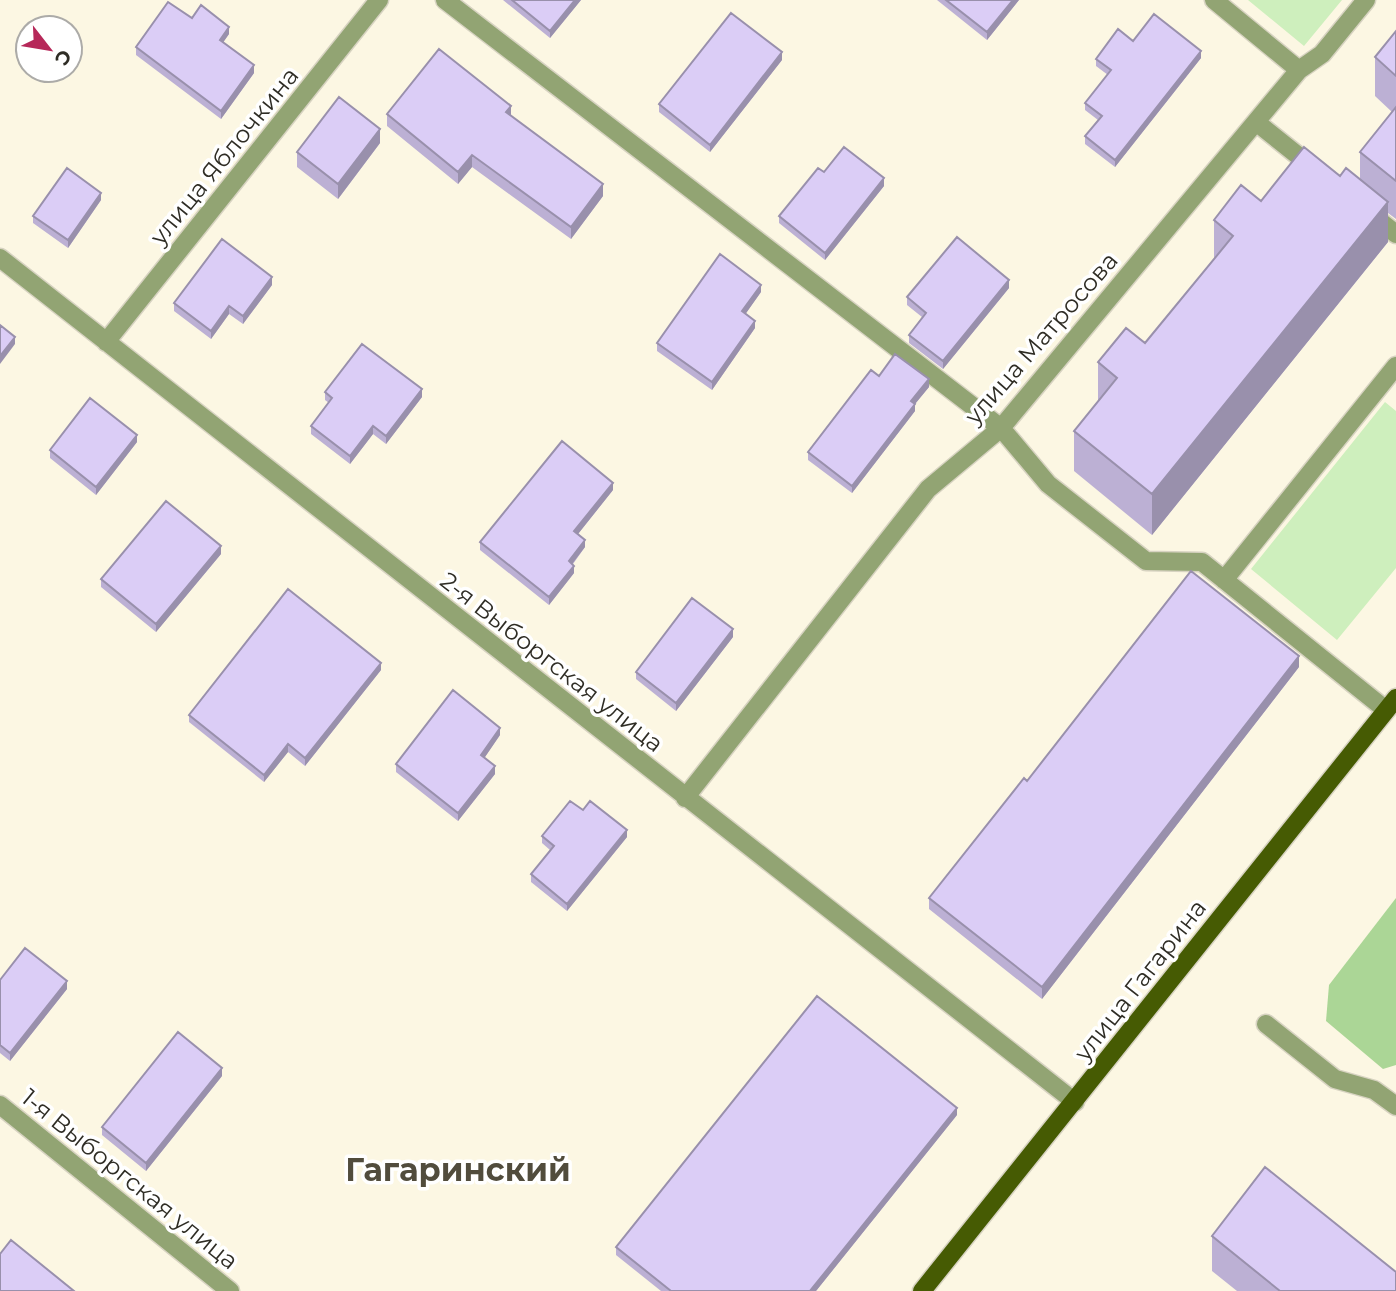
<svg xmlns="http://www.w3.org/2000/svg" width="1396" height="1291" font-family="Montserrat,sans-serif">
  <rect width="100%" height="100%" fill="#fcf7e3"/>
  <path fill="#ceefbd" d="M 1248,0 L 1342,0 L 1304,46 Z
    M 1385,402 L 1396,411 L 1396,568 L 1337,640 L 1251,569 Z"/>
  <path fill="#abd696" d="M 1396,898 L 1396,1065 L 1383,1069 L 1326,1021 L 1329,985 Z"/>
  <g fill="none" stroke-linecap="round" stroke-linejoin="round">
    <g stroke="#d7d3c1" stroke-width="21">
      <path id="minor" d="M 445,0 L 1001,428 L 1048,484 L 1146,561 L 1202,562 L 1386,710
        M 1214,0 L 1299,70
        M 1256,122 L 1316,170
        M 1371,214 L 1396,234
        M 0,258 L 1075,1102
        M 106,342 L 379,0
        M 1224,580 L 1396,366
        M 685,798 L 928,489 L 1001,428 L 1299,70 L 1322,54 L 1366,0
        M 1266,1024 L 1335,1079 L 1374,1090 L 1396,1106
        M 0,1105 L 230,1291"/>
    </g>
    <g stroke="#d7d3c1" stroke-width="21">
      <path id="major" d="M 922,1291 L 1396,698"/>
    </g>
    <use href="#minor" stroke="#92a473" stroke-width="18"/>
    <use href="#major" stroke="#465b03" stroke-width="18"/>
  </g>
  <path fill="#bcb0d4" d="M 503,0 L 581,0 L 550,38 Z
    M 937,0 L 1019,0 L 987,40 Z
    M 192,18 L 229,34 L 223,42 L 254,73 L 221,119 L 136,55 L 136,47 Z
    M 1396,31 L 1396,219 L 1388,213 L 1388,242 L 1152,535 L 1074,471 L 1074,431 L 1098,401 L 1098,362 L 1145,343 L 1214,259 L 1214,220 L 1261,201 L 1340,176 L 1360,180 L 1360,152 L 1392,112 L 1375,96 L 1375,57 Z
    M 1133,41 L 1201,58 L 1115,167 L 1085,144 L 1085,136 L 1098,120 L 1085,110 L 1085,103 L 1108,75 L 1096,66 L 1096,59 Z
    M 782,60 L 710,152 L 659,112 L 659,104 Z
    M 387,114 L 511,116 L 603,196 L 571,239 L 472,167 L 458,184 L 387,126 Z
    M 380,143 L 338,199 L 297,167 L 297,152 Z
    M 824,172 L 884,186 L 825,260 L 779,223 L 779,216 Z
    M 101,200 L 68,248 L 33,223 L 33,216 Z
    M 272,285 L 243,324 L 229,314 L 211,339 L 174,311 L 174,303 Z
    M 1009,288 L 943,369 L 909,343 L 909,335 L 922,317 L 907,305 L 907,297 Z
    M 761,292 L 745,314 L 755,328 L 712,390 L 657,351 L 657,343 Z
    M 879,376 L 929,387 L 915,404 L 915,411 L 852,493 L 808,460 L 808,452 Z
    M 325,392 L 422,397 L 386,444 L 373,434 L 350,464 L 311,434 L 311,426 L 329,403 L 325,400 Z
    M 137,442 L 96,495 L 50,458 L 50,450 Z
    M 613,490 L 578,534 L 585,547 L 573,564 L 574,573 L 549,605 L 480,550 L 480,542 Z
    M 221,554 L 156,632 L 101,587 L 101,579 Z
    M 733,637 L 676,711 L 636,679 L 636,672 Z
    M 1299,667 L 1042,999 L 929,909 L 929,898 L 1027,781 Z
    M 381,670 L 305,766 L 288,752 L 264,782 L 189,722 L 189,715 Z
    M 500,735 L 484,758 L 495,774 L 458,821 L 396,772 L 396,764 Z
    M 583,810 L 627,837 L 567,911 L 531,882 L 531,874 L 550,850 L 542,843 L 542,836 Z
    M 0,980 L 67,989 L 10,1061 L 0,1053 Z
    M 222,1076 L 146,1171 L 102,1135 L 102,1127 Z
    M 957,1115 L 816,1291 L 661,1291 L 616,1255 L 616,1247 Z
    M 1212,1236 L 1396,1291 L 1237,1291 L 1212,1271 Z"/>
  <path fill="#9990ac" d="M 575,0 L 581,0 L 550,38 L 550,31 Z
    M 1013,0 L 1019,0 L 987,40 L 987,32 Z
    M 229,27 L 229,34 L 220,47 L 220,40 Z
    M 1201,51 L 1201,58 L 1115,167 L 1115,160 Z
    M 782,52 L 782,60 L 710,152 L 710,145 Z
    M 254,65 L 254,73 L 221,119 L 221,111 Z
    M 511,106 L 511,118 L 506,112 Z
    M 380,129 L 380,143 L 338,199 L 338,184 Z
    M 472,155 L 472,167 L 458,184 L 458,172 Z
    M 884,178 L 884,186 L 825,260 L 825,253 Z
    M 603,184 L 603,196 L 571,239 L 571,227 Z
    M 101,193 L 101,200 L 68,248 L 68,240 Z
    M 1388,202 L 1388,242 L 1152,535 L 1152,494 Z
    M 272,277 L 272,285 L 243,324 L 243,316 Z
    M 1009,280 L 1009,288 L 943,369 L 943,361 Z
    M 761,285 L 761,292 L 742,319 L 742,311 Z
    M 229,306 L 229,314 L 211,339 L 211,331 Z
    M 755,321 L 755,328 L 712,390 L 712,382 Z
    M 15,337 L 15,344 L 0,364 L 0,356 Z
    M 929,379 L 929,387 L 915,404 L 915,411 L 852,493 L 852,486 L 911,401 Z
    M 422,389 L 422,397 L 386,444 L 386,436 Z
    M 373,426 L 373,434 L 350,464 L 350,456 Z
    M 137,435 L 137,442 L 96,495 L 96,487 Z
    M 613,483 L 613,490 L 574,539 L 574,531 Z
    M 585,540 L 585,547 L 569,568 L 569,561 Z
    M 221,546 L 221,554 L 156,632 L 156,624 Z
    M 574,566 L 574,573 L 549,605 L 549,597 Z
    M 733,629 L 733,637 L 676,711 L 676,703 Z
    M 1299,656 L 1299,667 L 1042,999 L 1042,987 Z
    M 381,663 L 381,670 L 305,766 L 305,758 Z
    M 500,728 L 500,735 L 481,763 L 481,755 Z
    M 288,744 L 288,752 L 264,782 L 264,775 Z
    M 495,766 L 495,774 L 458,821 L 458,813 Z
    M 627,830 L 627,837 L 567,911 L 567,904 Z
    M 67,981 L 67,989 L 10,1061 L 10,1053 Z
    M 222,1068 L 222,1076 L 146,1171 L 146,1163 Z
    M 957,1108 L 957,1115 L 816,1291 L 810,1291 Z"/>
  <path fill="#dbcdf6" stroke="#9990ac" stroke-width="2" d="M 512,0 L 575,0 L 550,31 Z
    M 946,0 L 1013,0 L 987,32 Z
    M 168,2 L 192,18 L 201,5 L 229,27 L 220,40 L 254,65 L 221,111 L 136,47 Z
    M 731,13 L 782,52 L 710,145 L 659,104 Z
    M 1154,14 L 1201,51 L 1115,160 L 1085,136 L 1102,116 L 1085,103 L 1111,70 L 1096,59 L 1118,29 L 1133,41 Z
    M 1396,31 L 1396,76 L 1375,57 Z
    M 439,49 L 511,106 L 506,112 L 603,184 L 571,227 L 472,155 L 458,172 L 387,114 Z
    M 339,97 L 380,129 L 338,184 L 297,152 Z
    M 1396,107 L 1396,181 L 1360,152 Z
    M 844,147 L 884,178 L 825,253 L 779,216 L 818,168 L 824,172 Z
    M 1304,147 L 1340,176 L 1346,168 L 1388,202 L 1152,494 L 1074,431 L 1117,378 L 1098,362 L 1126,328 L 1145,343 L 1233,236 L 1214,220 L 1241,185 L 1261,201 Z
    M 67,168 L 101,193 L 68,240 L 33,216 Z
    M 957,237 L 1009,280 L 943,361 L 909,335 L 926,313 L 907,297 Z
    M 222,239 L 272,277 L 243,316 L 229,306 L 211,331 L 174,303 Z
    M 720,254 L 761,285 L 742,311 L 755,321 L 712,382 L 657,343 Z
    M 0,325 L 15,337 L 0,356 Z
    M 362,344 L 422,389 L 386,436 L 373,426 L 350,456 L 311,426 L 332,398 L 325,392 Z
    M 895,354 L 929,379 L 911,401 L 915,404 L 852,486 L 808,452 L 871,370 L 879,376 Z
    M 90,398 L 137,435 L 96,487 L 50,450 Z
    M 562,441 L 613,483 L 574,531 L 585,540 L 569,561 L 574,566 L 549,597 L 480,542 Z
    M 166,501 L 221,546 L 156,624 L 101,579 Z
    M 1191,571 L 1299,656 L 1042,987 L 929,898 L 1024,778 L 1027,781 Z
    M 288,589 L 381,663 L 305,758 L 288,744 L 264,775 L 189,715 Z
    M 692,598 L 733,629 L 676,703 L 636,672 Z
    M 453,690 L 500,728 L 481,755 L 495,766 L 458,813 L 396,764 Z
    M 570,801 L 583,810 L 590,801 L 627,830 L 567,904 L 531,874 L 554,846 L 542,836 Z
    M 25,948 L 67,981 L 10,1053 L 0,1045 L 0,980 Z
    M 817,996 L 957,1108 L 810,1291 L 671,1291 L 616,1247 Z
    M 178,1032 L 222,1068 L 146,1163 L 102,1127 Z
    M 1265,1167 L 1396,1272 L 1396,1291 L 1280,1291 L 1212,1236 Z
    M 11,1240 L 74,1291 L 0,1291 L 0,1254 Z"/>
  <g text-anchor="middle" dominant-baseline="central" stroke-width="7" stroke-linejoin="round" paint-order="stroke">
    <g font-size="24" fill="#2f2d25" stroke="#fff">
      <text transform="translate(224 156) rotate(-51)">улица Яблочкина</text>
      <text transform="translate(1041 338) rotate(-49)">улица Матросова</text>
      <text transform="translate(552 662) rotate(38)">2-я Выборгская улица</text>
      <text transform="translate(1140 980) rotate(-52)">улица Гагарина</text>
      <text transform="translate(130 1179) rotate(39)">1-я Выборгская улица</text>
    </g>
    <g font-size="32" font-weight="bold" fill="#514c3c" stroke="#fff">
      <text x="458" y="1169">Гагаринский</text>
    </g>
  </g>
  <g transform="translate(49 49) rotate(121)"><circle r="33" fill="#ffffff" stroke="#acaba8" stroke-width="2"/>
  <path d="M0-5L12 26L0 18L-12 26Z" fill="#b62859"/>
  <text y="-10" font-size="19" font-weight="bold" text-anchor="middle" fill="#2f2d25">С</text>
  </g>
</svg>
